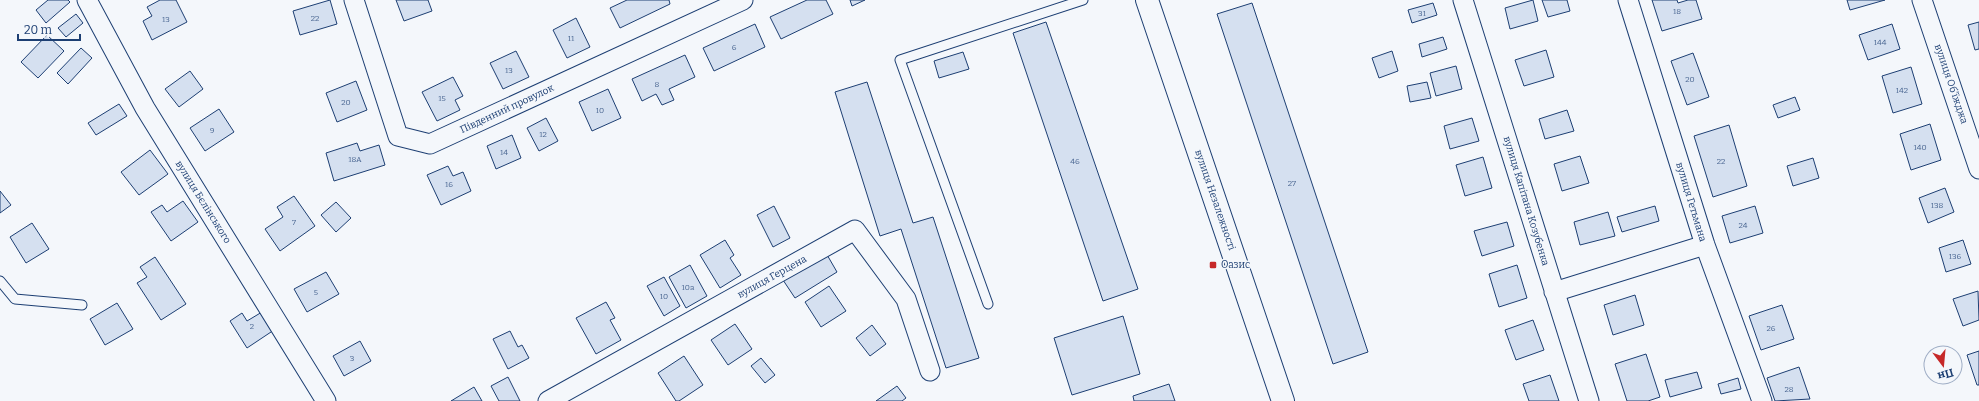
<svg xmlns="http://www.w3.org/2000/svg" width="1979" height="401" font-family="Bitter,serif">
  <rect width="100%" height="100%" fill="#f4f7fb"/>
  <path fill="#d5e0f0" stroke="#1d3f73" d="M 48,0 L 68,0 L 70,2 L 46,23 L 36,10 Z
    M 160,0 L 176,0 L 187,22 L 152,40 L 143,21 L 152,16 L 147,7 Z
    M 330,0 L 337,24 L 300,35 L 293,11 Z
    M 396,0 L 428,0 L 432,11 L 404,21 Z
    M 627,0 L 669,0 L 670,4 L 620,28 L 610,8 Z
    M 807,0 L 826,0 L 833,14 L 781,39 L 770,17 Z
    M 850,0 L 865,0 L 852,6 Z
    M 1533,0 L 1538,21 L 1510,29 L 1505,8 Z
    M 1542,0 L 1567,0 L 1570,11 L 1548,17 Z
    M 1652,0 L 1677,0 L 1678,3 L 1688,0 L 1696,0 L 1702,19 L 1662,31 Z
    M 1847,0 L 1885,0 L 1850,10 Z
    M 1252,3 L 1368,352 L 1333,364 L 1217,14 Z
    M 1433,3 L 1437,15 L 1412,23 L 1408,10 Z
    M 76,14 L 83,23 L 66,37 L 58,28 Z
    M 576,18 L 590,47 L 567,58 L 553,30 Z
    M 1046,22 L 1138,289 L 1103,301 L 1013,33 Z
    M 1979,22 L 1979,49 L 1975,50 L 1968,25 Z
    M 755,24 L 765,47 L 714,71 L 703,48 Z
    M 1892,24 L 1900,49 L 1868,60 L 1859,35 Z
    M 47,35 L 64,51 L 38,78 L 21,62 Z
    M 1443,37 L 1447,49 L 1422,57 L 1419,44 Z
    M 81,48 L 92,58 L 68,84 L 57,73 Z
    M 1546,50 L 1554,77 L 1524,86 L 1515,60 Z
    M 516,51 L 529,77 L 503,89 L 490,63 Z
    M 1392,51 L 1398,71 L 1379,78 L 1372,58 Z
    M 963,52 L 969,69 L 939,78 L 934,61 Z
    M 1693,53 L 1709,97 L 1687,105 L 1671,61 Z
    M 685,55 L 695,77 L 669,89 L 674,100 L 662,105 L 656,94 L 642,101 L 632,79 Z
    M 1456,66 L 1462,89 L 1436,96 L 1430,73 Z
    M 1911,67 L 1922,104 L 1893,113 L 1882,76 Z
    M 190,71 L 203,89 L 179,107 L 165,89 Z
    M 453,77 L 463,96 L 455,100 L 460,110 L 437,121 L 422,92 Z
    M 356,81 L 367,110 L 337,122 L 326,93 Z
    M 867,82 L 913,223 L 933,217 L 979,358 L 946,368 L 901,229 L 880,236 L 835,92 Z
    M 1427,82 L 1431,98 L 1410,102 L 1407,86 Z
    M 608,89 L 621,118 L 592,131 L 579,102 Z
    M 1795,97 L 1800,110 L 1778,118 L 1773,105 Z
    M 119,104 L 127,116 L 96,135 L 88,123 Z
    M 219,109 L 234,132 L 205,151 L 190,128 Z
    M 1567,110 L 1574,131 L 1545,139 L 1539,119 Z
    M 546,118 L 558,141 L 539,151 L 527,128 Z
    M 1472,118 L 1479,141 L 1450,149 L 1444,126 Z
    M 1930,124 L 1941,160 L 1911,170 L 1900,134 Z
    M 1729,125 L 1747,186 L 1713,197 L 1694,136 Z
    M 512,135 L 521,158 L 496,169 L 487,146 Z
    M 357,143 L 360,151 L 379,145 L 385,165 L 334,181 L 326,153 Z
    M 150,150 L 168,174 L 139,195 L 121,172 Z
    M 1580,156 L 1589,183 L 1562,191 L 1554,164 Z
    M 1483,157 L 1492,188 L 1465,196 L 1456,165 Z
    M 1813,158 L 1819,178 L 1793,186 L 1787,166 Z
    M 448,166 L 453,176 L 463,172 L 471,191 L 441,205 L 427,175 Z
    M 1945,188 L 1954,212 L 1928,223 L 1919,198 Z
    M 0,191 L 11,205 L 0,213 Z
    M 294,196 L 315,226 L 280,251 L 265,229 L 283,217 L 277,207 Z
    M 183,201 L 198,222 L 171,241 L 151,212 L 162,205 L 167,212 Z
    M 336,202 L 351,218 L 336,232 L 321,215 Z
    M 774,206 L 790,238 L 773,247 L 757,215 Z
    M 1655,206 L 1659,221 L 1622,232 L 1617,217 Z
    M 1755,206 L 1763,233 L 1730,243 L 1722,216 Z
    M 1608,212 L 1615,236 L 1580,245 L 1574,222 Z
    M 1507,222 L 1514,246 L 1482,256 L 1474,231 Z
    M 32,223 L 49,249 L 26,263 L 10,237 Z
    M 725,240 L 734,255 L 730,258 L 741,275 L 720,288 L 700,255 Z
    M 1963,240 L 1971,264 L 1946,272 L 1939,248 Z
    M 826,253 L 837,272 L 795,298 L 783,280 Z
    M 155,257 L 186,304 L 161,320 L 137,283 L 147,277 L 140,267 Z
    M 690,265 L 707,296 L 686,308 L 669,277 Z
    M 1517,265 L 1527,298 L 1499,307 L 1489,274 Z
    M 326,272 L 339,294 L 307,312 L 294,289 Z
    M 664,277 L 680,306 L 664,316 L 647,286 Z
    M 829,286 L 846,311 L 821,327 L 805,302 Z
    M 1978,291 L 1979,320 L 1963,326 L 1953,299 Z
    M 1635,295 L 1644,325 L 1613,335 L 1604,305 Z
    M 606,302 L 615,318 L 610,320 L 621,340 L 596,354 L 576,318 Z
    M 117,303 L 133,329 L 105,345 L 90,319 Z
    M 1782,305 L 1794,339 L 1761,350 L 1749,316 Z
    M 262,312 L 274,330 L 247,348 L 230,321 L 242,313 L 247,321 Z
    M 1123,316 L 1140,374 L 1072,395 L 1054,338 Z
    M 1533,320 L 1544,350 L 1516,360 L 1505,330 Z
    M 735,324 L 752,349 L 728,365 L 711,340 Z
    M 872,325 L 886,344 L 870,356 L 856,338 Z
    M 510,331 L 518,347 L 522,345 L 529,358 L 508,369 L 493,339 Z
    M 360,341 L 371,361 L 344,376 L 333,356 Z
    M 1979,351 L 1979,385 L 1977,385 L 1967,355 Z
    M 1646,354 L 1660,397 L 1648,401 L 1627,401 L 1615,364 Z
    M 684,356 L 703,385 L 679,401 L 676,401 L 658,373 Z
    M 761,358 L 775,375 L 765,383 L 751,366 Z
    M 1799,367 L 1810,399 L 1775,401 L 1767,378 Z
    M 1697,372 L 1702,388 L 1670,397 L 1665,380 Z
    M 1550,375 L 1559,401 L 1529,401 L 1523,384 Z
    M 508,377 L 520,401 L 499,401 L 491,386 Z
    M 1738,378 L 1741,389 L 1721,394 L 1718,384 Z
    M 1169,384 L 1175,401 L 1134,401 L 1133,396 Z
    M 897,386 L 906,398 L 902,401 L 876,401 Z
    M 474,387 L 482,401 L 451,401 Z"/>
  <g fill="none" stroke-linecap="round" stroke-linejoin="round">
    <g stroke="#1d3f73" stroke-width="11">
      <path id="service" d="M 0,281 L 15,299 L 82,305
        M 988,304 L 900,60 L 1083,0"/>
    </g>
    <g stroke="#1d3f73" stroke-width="21">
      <path id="minor" d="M 87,0 L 145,108 L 326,401
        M 354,0 L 398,136 L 430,144 L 743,0
        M 1463,0 L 1589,401
        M 1628,0 L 1705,245 L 1762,401
        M 1922,0 L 1979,169
        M 1554,292 L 1705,245
        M 548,401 L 855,230 L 906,299 L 930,371"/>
    </g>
    <g stroke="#1d3f73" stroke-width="24">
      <path id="tertiary" d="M 1147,0 L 1283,401"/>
    </g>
    <use href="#service" stroke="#f4f7fb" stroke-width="9"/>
    <use href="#minor" stroke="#f4f7fb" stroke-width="19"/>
    <use href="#tertiary" stroke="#f4f7fb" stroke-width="22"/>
  </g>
  <rect fill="#c62828" stroke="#f4f7fb" stroke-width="1.5" x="1209" y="261" width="8" height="8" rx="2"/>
  <g text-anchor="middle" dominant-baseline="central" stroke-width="3" stroke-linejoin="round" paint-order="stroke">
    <g font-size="8" fill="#4b6792">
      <text x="1677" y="11">18</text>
      <text x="1422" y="13">31</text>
      <text x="315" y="18">22</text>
      <text x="166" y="19">13</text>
      <text x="571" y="38">11</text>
      <text x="1880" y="42">144</text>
      <text x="734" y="47">6</text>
      <text x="509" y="70">13</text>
      <text x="1690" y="79">20</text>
      <text x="657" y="84">8</text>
      <text x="1902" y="90">142</text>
      <text x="442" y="98">15</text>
      <text x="346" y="102">20</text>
      <text x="600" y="110">10</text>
      <text x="212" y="130">9</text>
      <text x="543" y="134">12</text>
      <text x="1920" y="147">140</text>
      <text x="504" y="152">14</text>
      <text x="355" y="159">18А</text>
      <text x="1075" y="161">46</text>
      <text x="1721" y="161">22</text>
      <text x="1292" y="183">27</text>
      <text x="449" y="184">16</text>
      <text x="1937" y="205">138</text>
      <text x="294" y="222">7</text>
      <text x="1743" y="225">24</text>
      <text x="1955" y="256">136</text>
      <text x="688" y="287">10а</text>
      <text x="316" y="292">5</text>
      <text x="664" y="296">10</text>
      <text x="252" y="326">2</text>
      <text x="1771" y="328">26</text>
      <text x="352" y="358">3</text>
      <text x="1789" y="389">28</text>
    </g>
    <g font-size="10" fill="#1d3f73" stroke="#f4f7fb">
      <text transform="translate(1951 84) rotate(71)">вулиця Обʼїжджа</text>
      <text transform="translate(507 109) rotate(-25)">Південний провулок</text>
      <text transform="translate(1215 200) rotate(71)">вулиця Незалежності</text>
      <text transform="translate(1526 201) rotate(73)">вулиця Капітана Козубенка</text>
      <text transform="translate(203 202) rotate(58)">вулиця Бєлінського</text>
      <text transform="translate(1691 202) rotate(73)">вулиця Гетьмана</text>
      <text transform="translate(772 277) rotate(-29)">вулиця Герцена</text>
    </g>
    <g font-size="10" fill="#1d3f73" stroke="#f4f7fb" text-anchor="start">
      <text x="1221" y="265">Оазис</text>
    </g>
  </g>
  <g transform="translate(1943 365) rotate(164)"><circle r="19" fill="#f4f7fb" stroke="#9eadc5"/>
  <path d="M0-3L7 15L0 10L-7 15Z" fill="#c62828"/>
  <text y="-6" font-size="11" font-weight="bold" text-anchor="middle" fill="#1d3f73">Пн</text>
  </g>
  <path d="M18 34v6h62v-6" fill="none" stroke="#1d3f73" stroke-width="2"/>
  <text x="24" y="34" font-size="12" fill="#1d3f73" stroke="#f4f7fb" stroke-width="3" paint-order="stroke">20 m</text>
</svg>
